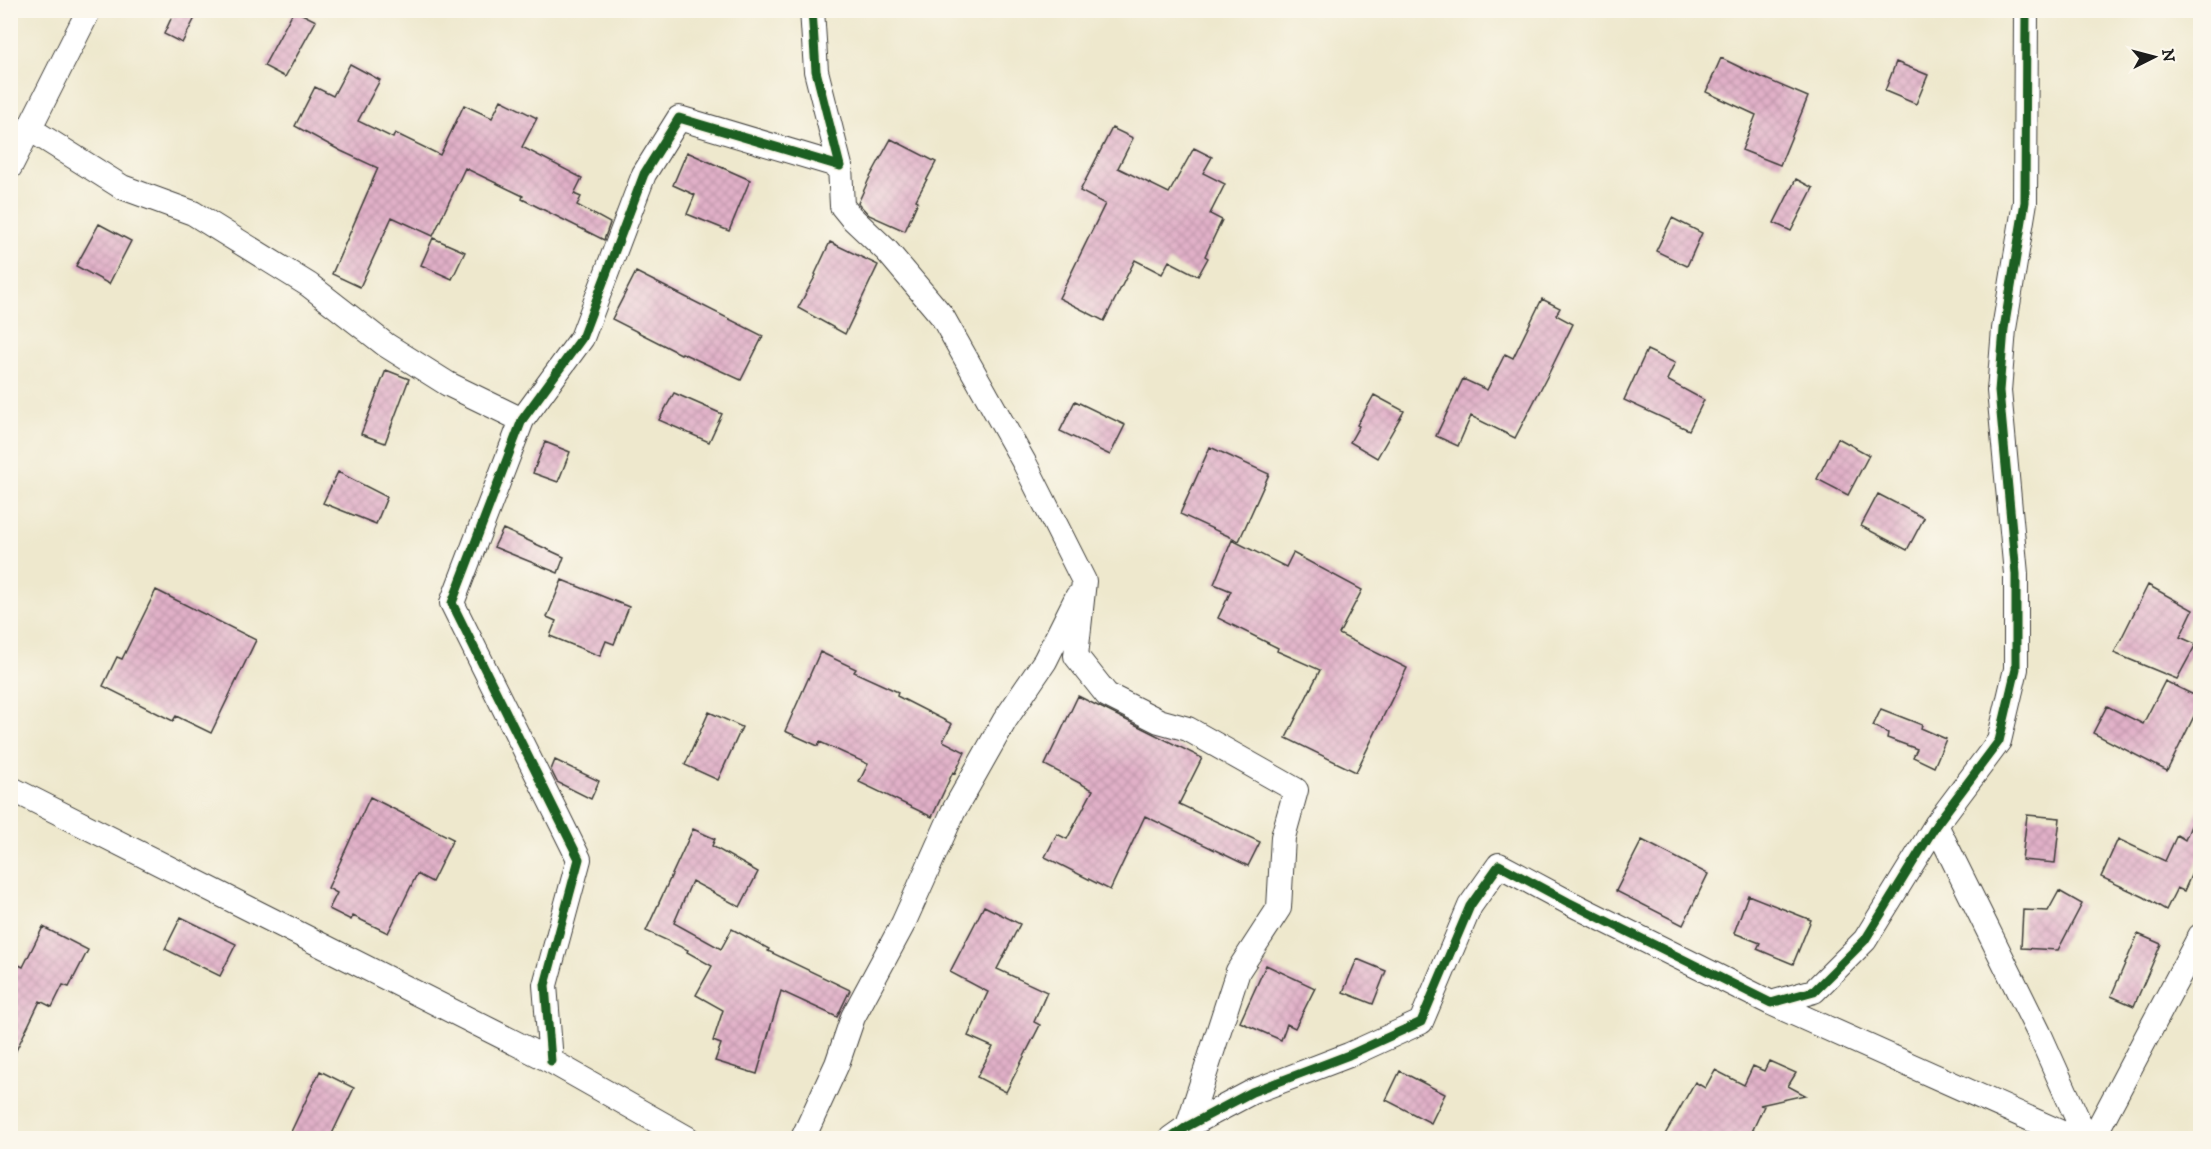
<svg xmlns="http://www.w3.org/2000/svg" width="2211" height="1149" font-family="'IM FELL DW Pica',serif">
  <defs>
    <pattern id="building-cross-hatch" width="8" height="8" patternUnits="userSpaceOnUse" patternTransform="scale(1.5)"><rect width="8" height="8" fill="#e1b0c8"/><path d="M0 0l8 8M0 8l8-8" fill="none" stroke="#c097ab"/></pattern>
  </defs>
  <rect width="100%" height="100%" fill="#fbf7ec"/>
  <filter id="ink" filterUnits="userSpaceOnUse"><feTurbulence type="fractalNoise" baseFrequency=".0167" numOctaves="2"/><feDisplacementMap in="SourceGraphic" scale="12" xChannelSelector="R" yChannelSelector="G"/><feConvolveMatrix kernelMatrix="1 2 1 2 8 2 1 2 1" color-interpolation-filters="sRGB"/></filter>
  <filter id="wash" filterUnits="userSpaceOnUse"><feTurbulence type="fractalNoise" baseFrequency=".008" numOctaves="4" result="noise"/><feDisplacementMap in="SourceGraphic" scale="24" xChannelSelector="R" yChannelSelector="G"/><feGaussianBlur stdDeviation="1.35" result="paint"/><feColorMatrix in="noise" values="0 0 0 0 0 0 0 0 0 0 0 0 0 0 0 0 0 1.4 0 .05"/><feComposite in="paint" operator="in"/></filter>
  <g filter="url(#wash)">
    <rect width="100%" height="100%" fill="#eee8cd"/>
    <g id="blocks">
      <path fill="url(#building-cross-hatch)" d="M 175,10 L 199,10 L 182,43 L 164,34 Z
        M 294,10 L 316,21 L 285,77 L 264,66 Z
        M 1721,58 L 1754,74 L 1808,97 L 1780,165 L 1742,150 L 1756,115 L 1706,92 Z
        M 1896,62 L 1928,75 L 1916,104 L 1885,91 Z
        M 350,64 L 380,80 L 358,121 L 393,138 L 395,133 L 440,155 L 464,105 L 492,118 L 501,100 L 537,118 L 522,147 L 582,178 L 574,194 L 581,197 L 577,205 L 610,223 L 604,240 L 522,199 L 523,196 L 465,168 L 433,236 L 392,217 L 360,287 L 332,274 L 378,168 L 341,151 L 295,126 L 315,87 L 333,96 Z
        M 1112,128 L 1133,138 L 1118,168 L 1169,193 L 1194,148 L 1212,157 L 1203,173 L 1225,184 L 1210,214 L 1222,220 L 1205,256 L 1208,258 L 1198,276 L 1169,261 L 1162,274 L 1135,260 L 1104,321 L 1059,298 L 1105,204 L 1080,191 Z
        M 891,139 L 936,162 L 916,200 L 918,201 L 905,231 L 869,215 L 858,203 L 869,179 Z
        M 687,152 L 750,180 L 729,231 L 687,214 L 695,195 L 673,185 Z
        M 1796,179 L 1813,188 L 1791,231 L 1774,223 Z
        M 1672,218 L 1702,233 L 1687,266 L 1656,251 Z
        M 99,224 L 131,241 L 109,284 L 76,266 Z
        M 433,238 L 465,252 L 452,279 L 421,265 Z
        M 830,242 L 878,265 L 845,334 L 798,308 L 816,275 L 815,274 Z
        M 636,272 L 763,336 L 741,380 L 682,353 L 681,354 L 612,319 Z
        M 1542,299 L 1560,308 L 1556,315 L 1573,324 L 1548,375 L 1515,438 L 1471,416 L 1458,446 L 1436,436 L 1463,379 L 1487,390 L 1505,354 L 1513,358 Z
        M 1647,350 L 1675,363 L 1667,380 L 1704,400 L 1689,430 L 1624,400 Z
        M 386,370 L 409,379 L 385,443 L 361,434 Z
        M 674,393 L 722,414 L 709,442 L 659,420 Z
        M 1374,395 L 1404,411 L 1377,458 L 1350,442 L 1359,426 L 1357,425 Z
        M 1075,401 L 1125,425 L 1110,455 L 1060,431 Z
        M 1838,438 L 1869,455 L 1848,495 L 1817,479 Z
        M 545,442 L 570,452 L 558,482 L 533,473 Z
        M 1210,447 L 1269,474 L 1239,541 L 1180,514 Z
        M 338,472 L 387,497 L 376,524 L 323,503 Z
        M 1878,494 L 1924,518 L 1907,550 L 1861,526 Z
        M 503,529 L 564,557 L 558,573 L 494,547 Z
        M 1232,540 L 1286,567 L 1293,553 L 1362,590 L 1339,634 L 1407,668 L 1356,772 L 1286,738 L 1320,670 L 1277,651 L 1278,648 L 1218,618 L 1231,591 L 1214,584 Z
        M 562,580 L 629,607 L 614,644 L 606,641 L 600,656 L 550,636 L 556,621 L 547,617 Z
        M 2148,585 L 2193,610 L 2180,637 L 2196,644 L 2177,679 L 2114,653 Z
        M 156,590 L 256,640 L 211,733 L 176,716 L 173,721 L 103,686 L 117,657 L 122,659 Z
        M 820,652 L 856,669 L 854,672 L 898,692 L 897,696 L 952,724 L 943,741 L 965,752 L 955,773 L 953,772 L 932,817 L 859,782 L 868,764 L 820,742 L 818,746 L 785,731 Z
        M 2165,681 L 2200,698 L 2200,704 L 2167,771 L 2093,733 L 2107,706 L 2143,724 Z
        M 1078,696 L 1202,758 L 1179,804 L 1260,842 L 1248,866 L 1145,816 L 1110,890 L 1045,857 L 1057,834 L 1067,839 L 1093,790 L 1045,765 Z
        M 1881,709 L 1922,725 L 1921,728 L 1946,739 L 1934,767 L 1913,757 L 1917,749 L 1887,738 L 1888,733 L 1873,726 Z
        M 709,712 L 742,727 L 718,780 L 685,765 Z
        M 555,760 L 599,781 L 591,799 L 557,782 L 551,770 Z
        M 370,797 L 453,839 L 432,882 L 417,874 L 388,933 L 353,916 L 351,920 L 329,909 L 337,893 L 328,888 Z
        M 2200,805 L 2200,855 L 2184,891 L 2177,888 L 2166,910 L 2144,897 L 2101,877 L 2118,839 L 2165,861 L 2177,835 L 2185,840 Z
        M 2027,815 L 2060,818 L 2055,863 L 2022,860 Z
        M 693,829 L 715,839 L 712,846 L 758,872 L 740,907 L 692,881 L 674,923 L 721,949 L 732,929 L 769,949 L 768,951 L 850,990 L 837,1017 L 781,991 L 757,1074 L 715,1061 L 721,1044 L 713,1041 L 723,1010 L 696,995 L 712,966 L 687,952 L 688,950 L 646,931 Z
        M 1642,840 L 1708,874 L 1683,925 L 1616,891 Z
        M 2059,891 L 2082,904 L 2058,950 L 2021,948 L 2023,910 L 2048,911 Z
        M 1748,895 L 1811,920 L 1793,964 L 1757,949 L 1760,943 L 1734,933 Z
        M 984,906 L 1020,924 L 997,969 L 1047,992 L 1034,1022 L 1040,1025 L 1006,1092 L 977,1077 L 993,1047 L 968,1036 L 988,992 L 950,972 Z
        M 181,917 L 236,944 L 220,976 L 165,949 Z
        M 43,927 L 88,950 L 69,987 L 63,985 L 52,1007 L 40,1001 L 10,1063 L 10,961 L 23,967 Z
        M 2138,934 L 2161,944 L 2134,1006 L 2111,996 Z
        M 1357,959 L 1386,971 L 1373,1004 L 1343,992 Z
        M 1266,965 L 1315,988 L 1295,1028 L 1287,1024 L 1281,1040 L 1240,1022 Z
        M 1769,1061 L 1796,1073 L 1788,1086 L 1805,1095 L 1760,1105 L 1764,1106 L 1749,1138 L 1663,1138 L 1695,1082 L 1705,1088 L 1715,1070 L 1744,1085 L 1753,1066 L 1764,1071 Z
        M 320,1071 L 354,1088 L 330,1138 L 288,1138 Z
        M 1400,1071 L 1445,1094 L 1431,1123 L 1386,1100 Z"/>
    </g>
  </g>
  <g filter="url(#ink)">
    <use href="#blocks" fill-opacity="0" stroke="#3c3b37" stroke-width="1.5"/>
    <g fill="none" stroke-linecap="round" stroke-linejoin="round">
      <g stroke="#3c3b37" stroke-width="26">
        <path id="street" d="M 30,129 L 122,187 L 193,213 L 309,285 L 386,345 L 448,384 L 522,420
          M 840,166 L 842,206 L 851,217 L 887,251 L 942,316 L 1025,464 L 1084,581 L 1076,656 L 1107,695 L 1159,721 L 1188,729 L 1296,790 L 1283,837 L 1279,908 L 1238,971 L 1188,1126
          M 10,167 L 89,10
          M 10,788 L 551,1061 L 687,1138
          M 1936,825 L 2039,1033 L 2086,1138
          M 1771,1003 L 2073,1138
          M 551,1061 L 545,985 L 579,859 L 452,603 L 522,420 L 582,338 L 644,174 L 679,118 L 840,166 L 816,71 L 812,10
          M 803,1138 L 837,1064 L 853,1017 L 903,924 L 953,812 L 1005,720 L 1045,661 L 1077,597
          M 1171,1138 L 1188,1126 L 1252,1092 L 1349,1055 L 1421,1022 L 1470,906 L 1499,865 L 1568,902 L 1771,1003 L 1814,991 L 1865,940 L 1936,825 L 1999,741 L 2016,669 L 2016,574 L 1999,391 L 2004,329 L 2025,202 L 2026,10
          M 2093,1138 L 2200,936"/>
      </g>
      <use href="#street" stroke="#fff" stroke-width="24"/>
      <g stroke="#fbf7ec" stroke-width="13">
        <path id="cycleway" d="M 551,1061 L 545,985 L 579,859 L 452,603 L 522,420 L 582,338 L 644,174 L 679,118 L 840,166 L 816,71 L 812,10
          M 1171,1138 L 1188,1126 L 1252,1092 L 1349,1055 L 1421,1022 L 1470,906 L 1499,865 L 1568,902 L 1771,1003 L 1814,991 L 1865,940 L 1936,825 L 1999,741 L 2016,669 L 2016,574 L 1999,391 L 2004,329 L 2025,202 L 2026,10"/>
      </g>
      <use href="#cycleway" stroke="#1b5e20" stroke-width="9"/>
    </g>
  </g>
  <rect width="2211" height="1149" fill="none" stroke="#fbf7ec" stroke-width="36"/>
  <g transform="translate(2154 57) rotate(84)" stroke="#fbf7ec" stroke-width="4.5" paint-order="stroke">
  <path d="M0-4.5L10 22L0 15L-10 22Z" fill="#1c1c1c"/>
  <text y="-9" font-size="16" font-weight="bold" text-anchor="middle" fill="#1c1c1c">N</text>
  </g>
</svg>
